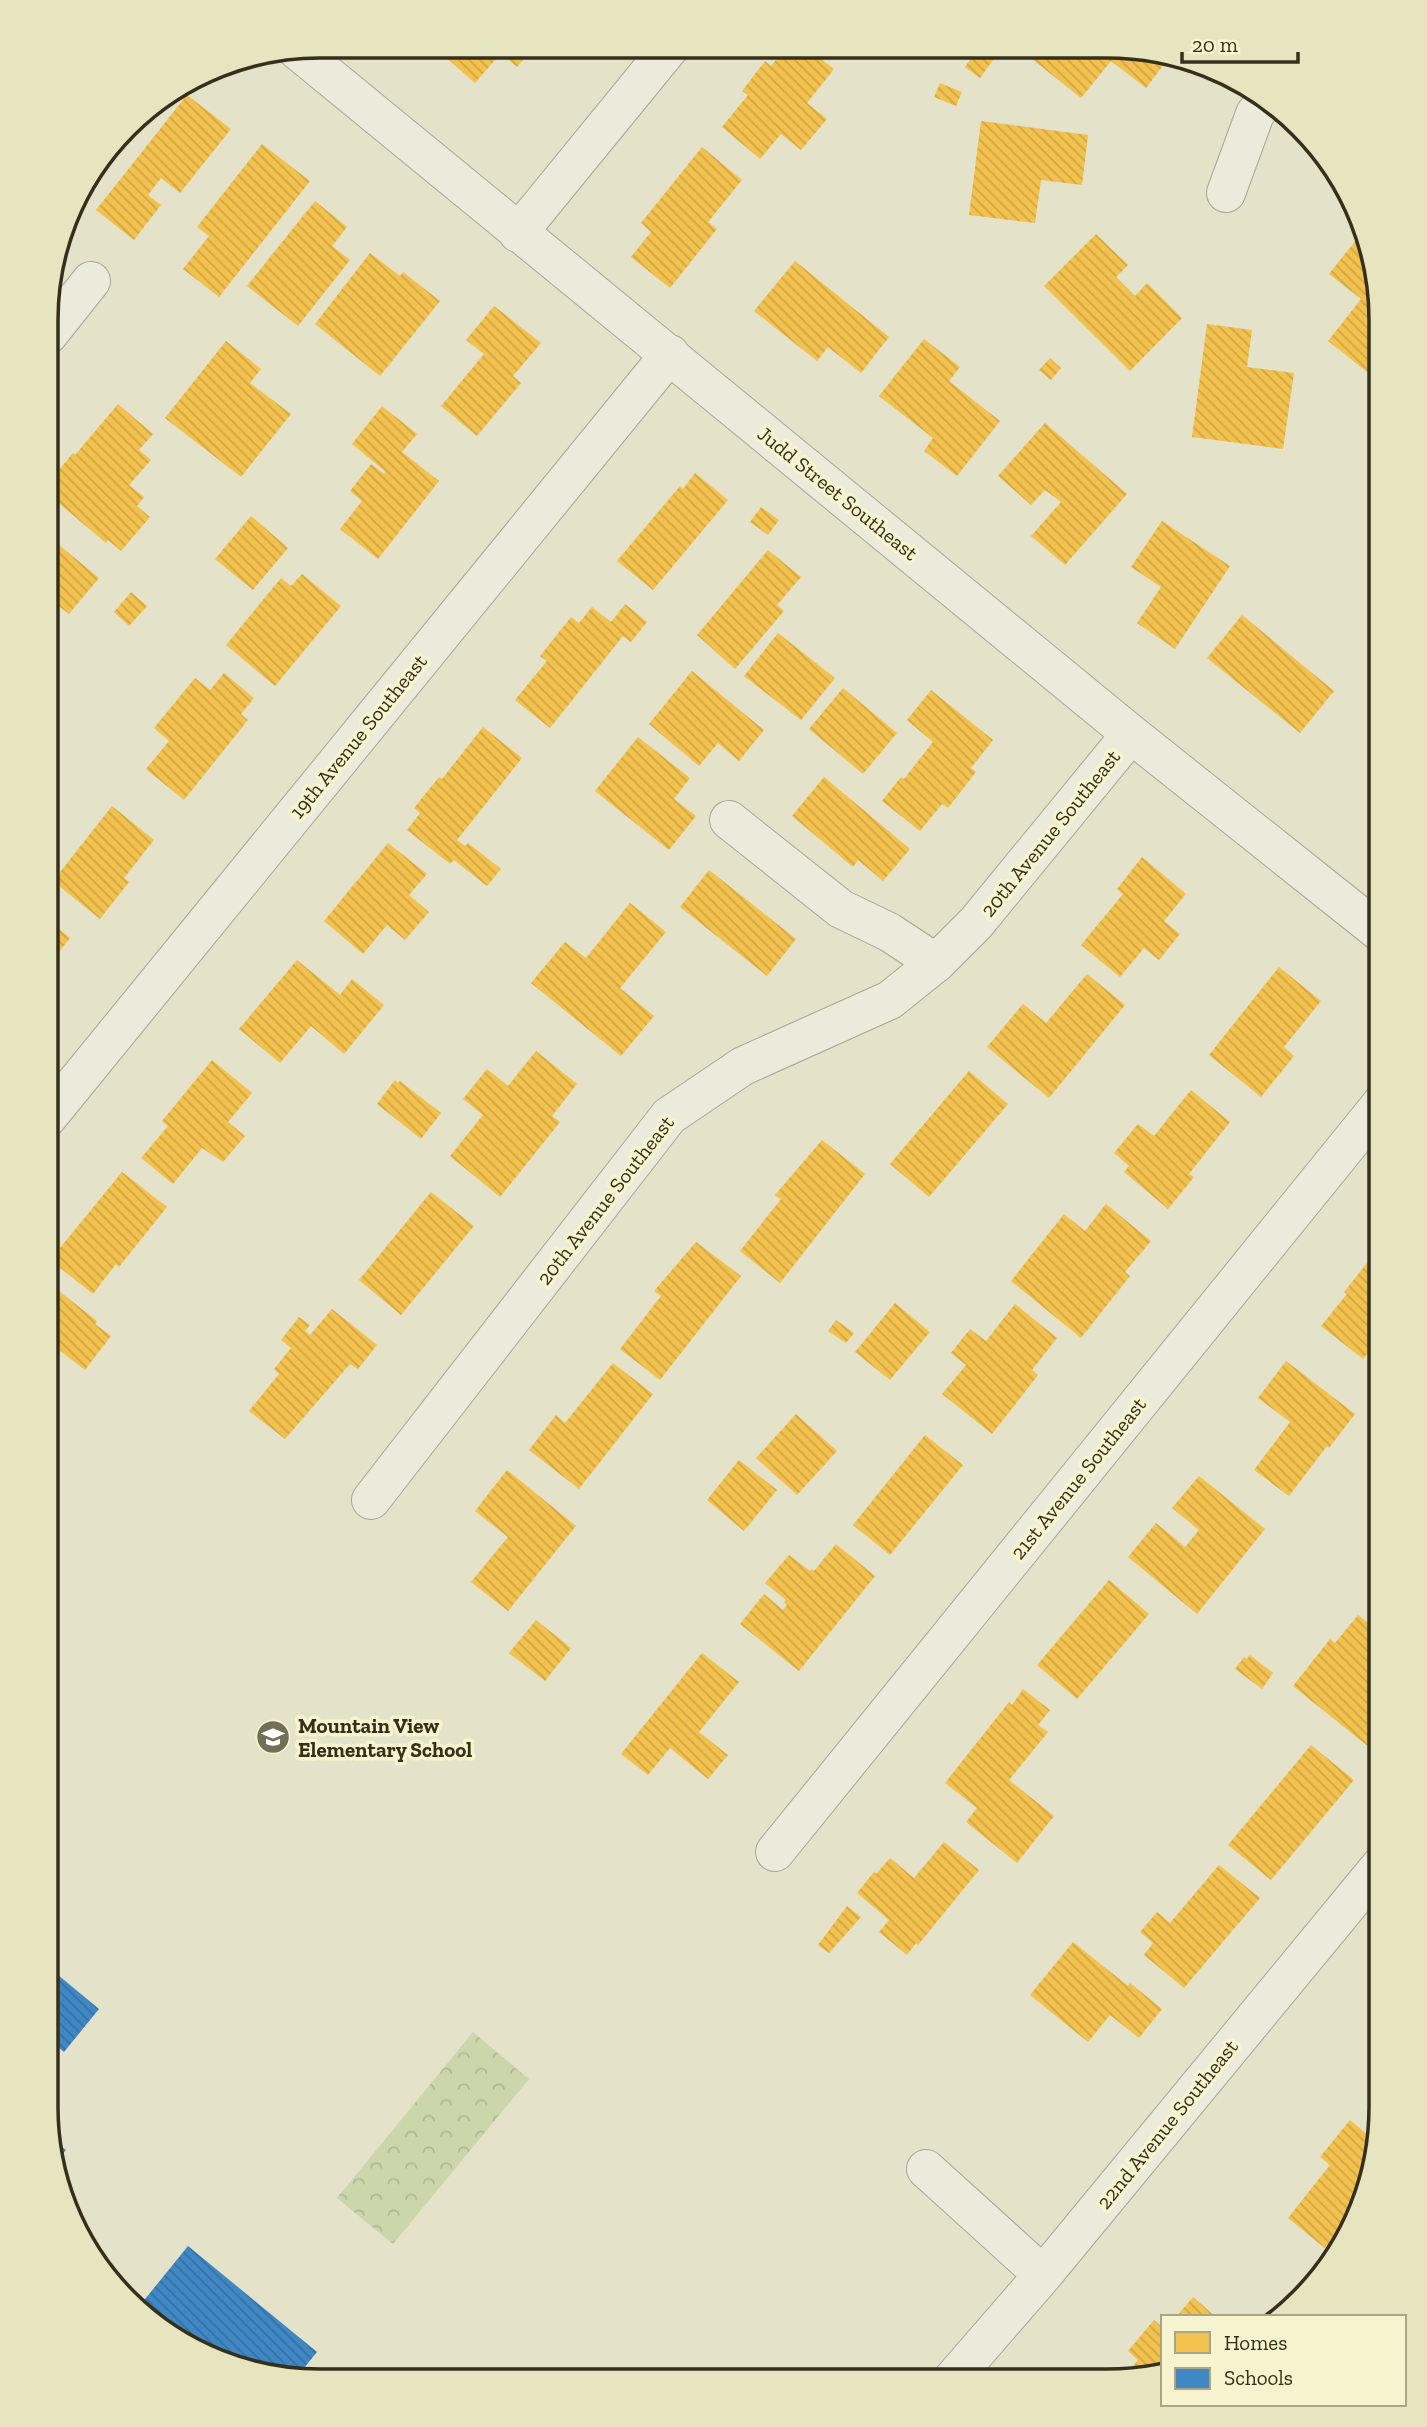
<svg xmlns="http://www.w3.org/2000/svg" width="1427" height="2427" font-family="'Zilla Slab',serif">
  <defs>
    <pattern id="forest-crowns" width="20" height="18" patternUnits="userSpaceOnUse" patternTransform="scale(1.75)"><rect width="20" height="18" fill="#cbd6ab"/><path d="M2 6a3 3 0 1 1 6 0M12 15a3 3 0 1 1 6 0" fill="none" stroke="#afb893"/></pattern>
    <pattern id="homes-back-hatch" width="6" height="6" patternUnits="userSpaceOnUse" patternTransform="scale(1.75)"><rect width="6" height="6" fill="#f2c14e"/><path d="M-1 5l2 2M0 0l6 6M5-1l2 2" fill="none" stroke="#d0a644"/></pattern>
    <pattern id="schools-back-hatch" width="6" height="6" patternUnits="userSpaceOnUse" patternTransform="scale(1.75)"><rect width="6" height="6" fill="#3f88c5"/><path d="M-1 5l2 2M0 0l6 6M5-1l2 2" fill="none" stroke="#36709f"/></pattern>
  </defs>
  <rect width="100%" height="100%" fill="#e4e2c9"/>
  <path fill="url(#forest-crowns)" d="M 473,2032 L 529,2079 L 393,2244 L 337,2198 Z"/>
  <path fill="url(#homes-back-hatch)" d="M 449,46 L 535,46 L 517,67 L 501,53 L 475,83 L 442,54 Z
    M 787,47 L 806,47 L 834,69 L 807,103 L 827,119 L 801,150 L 781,134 L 760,159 L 722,127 L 748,95 L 742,91 L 765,61 L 771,66 Z
    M 979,47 L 1002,48 L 980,78 L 965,67 Z
    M 1028,48 L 1143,48 L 1171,55 L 1146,88 L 1111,61 L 1081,98 L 1032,59 L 1036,54 Z
    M 940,83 L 962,92 L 956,106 L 934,97 Z
    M 187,95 L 231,129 L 180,193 L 161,178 L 148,195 L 161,205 L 134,240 L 96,210 Z
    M 981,121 L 1088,135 L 1082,185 L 1041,180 L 1035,223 L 969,215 Z
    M 262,144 L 310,181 L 219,297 L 183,269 L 209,236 L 197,227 Z
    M 702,147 L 742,180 L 708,222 L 717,229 L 670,288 L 631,257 L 651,232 L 641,223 Z
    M 315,201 L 347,227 L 332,246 L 350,260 L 298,326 L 247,286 Z
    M 1096,234 L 1128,265 L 1116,277 L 1135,296 L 1147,283 L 1182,318 L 1130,371 L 1044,286 Z
    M 1360,235 L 1366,240 L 1382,320 L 1381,373 L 1376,379 L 1328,341 L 1361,299 L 1329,274 Z
    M 370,253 L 400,276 L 403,272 L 440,301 L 380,376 L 315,324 Z
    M 795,261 L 889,337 L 861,373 L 828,347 L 817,361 L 754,311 Z
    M 494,306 L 541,343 L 513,376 L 521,383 L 477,436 L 441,406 L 484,354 L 466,340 Z
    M 1207,324 L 1252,330 L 1247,367 L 1294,373 L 1283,449 L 1192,437 Z
    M 924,339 L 960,367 L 949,381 L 1000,421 L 957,476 L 924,451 L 933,438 L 879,396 Z
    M 226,341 L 261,369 L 250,383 L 291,414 L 241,477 L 165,418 Z
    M 1050,358 L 1061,368 L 1051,380 L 1039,370 Z
    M 118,404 L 153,434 L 139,450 L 151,460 L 129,485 L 144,497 L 137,506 L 150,517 L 121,551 L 108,540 L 106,543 L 48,494 L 48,483 L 73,453 L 75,455 Z
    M 382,406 L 417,434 L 402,452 L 439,481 L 378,559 L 340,529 L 362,501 L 350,491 L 371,464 L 384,474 L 386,472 L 352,444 Z
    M 1045,423 L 1127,494 L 1065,565 L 1031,536 L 1061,502 L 1045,490 L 1031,505 L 998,476 Z
    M 695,473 L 728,500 L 653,590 L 617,561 L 680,486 L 683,489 Z
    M 761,507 L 779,520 L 768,535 L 750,522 Z
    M 251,516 L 288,548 L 253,590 L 215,559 Z
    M 1162,521 L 1230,566 L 1175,649 L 1137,623 L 1161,587 L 1131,567 Z
    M 47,535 L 99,578 L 69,614 L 47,597 Z
    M 768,550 L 801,577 L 777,605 L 784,611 L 735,669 L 697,635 Z
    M 302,574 L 341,606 L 275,686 L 226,645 L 281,578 L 291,586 Z
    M 131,592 L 147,606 L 129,626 L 114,612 Z
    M 625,604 L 647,622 L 631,642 L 623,636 L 550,728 L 515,700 L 547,661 L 540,656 L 571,617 L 579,623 L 592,607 L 611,622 Z
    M 1242,615 L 1334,691 L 1300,733 L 1207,658 Z
    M 778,633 L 835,678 L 801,720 L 744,676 Z
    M 692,671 L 764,730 L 739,761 L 718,743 L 699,766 L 649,724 Z
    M 224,673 L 254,698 L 241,714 L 248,720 L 184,800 L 146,769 L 169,741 L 154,728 L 195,678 L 210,690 Z
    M 843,688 L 897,733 L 863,774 L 809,729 Z
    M 931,690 L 993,740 L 971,768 L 976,772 L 948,808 L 942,804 L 920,831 L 882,801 L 901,777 L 904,779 L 933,742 L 907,720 Z
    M 483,727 L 522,758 L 457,840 L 465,846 L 468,843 L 501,869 L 487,886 L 454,860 L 450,864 L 407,830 L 420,813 L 414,808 L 439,777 L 442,779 Z
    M 638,737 L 690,778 L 674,799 L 696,816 L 669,850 L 595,791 Z
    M 824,777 L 910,849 L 883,881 L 858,860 L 853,867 L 792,816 Z
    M 112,806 L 154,840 L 124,878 L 129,882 L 100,919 L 53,881 Z
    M 388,843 L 427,874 L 409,895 L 429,912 L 405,940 L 387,925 L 363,954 L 324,921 Z
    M 1142,857 L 1186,894 L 1164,921 L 1180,934 L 1159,960 L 1144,948 L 1120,977 L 1081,945 L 1123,894 L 1117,889 Z
    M 709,870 L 796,939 L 767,976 L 680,907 Z
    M 630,903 L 666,932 L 620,988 L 654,1016 L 621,1056 L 531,983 L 565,942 L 586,958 Z
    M 47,919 L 70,938 L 47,967 Z
    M 297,960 L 340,995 L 352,979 L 384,1005 L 344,1054 L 311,1026 L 280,1063 L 239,1029 Z
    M 1279,967 L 1321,1001 L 1284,1047 L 1294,1056 L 1261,1097 L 1209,1055 Z
    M 1087,974 L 1125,1005 L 1049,1098 L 987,1047 L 1023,1004 L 1046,1023 Z
    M 536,1051 L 577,1084 L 552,1116 L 560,1122 L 500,1197 L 450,1156 L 483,1115 L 463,1099 L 487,1069 L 508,1086 Z
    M 212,1060 L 252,1093 L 228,1122 L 245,1136 L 223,1162 L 202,1148 L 173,1184 L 141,1158 L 168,1126 L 162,1121 Z
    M 969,1071 L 1008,1104 L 929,1197 L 890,1164 Z
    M 395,1080 L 398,1083 L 400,1081 L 441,1113 L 421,1139 L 377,1104 Z
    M 1191,1090 L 1230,1122 L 1189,1174 L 1194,1177 L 1168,1209 L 1124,1172 L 1129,1166 L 1114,1153 L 1138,1124 L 1154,1136 Z
    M 822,1140 L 865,1174 L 780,1283 L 740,1251 L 781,1199 L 775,1195 Z
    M 122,1172 L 167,1207 L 119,1267 L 116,1264 L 93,1294 L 50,1260 Z
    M 431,1192 L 474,1226 L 401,1315 L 359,1280 Z
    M 1106,1204 L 1151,1241 L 1125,1272 L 1130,1276 L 1081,1338 L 1011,1281 L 1064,1214 L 1085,1231 Z
    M 696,1242 L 741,1276 L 660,1380 L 620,1349 L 661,1296 L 654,1291 Z
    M 1381,1251 L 1381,1337 L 1363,1359 L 1321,1326 L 1347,1294 L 1344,1292 L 1367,1263 L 1370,1265 Z
    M 59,1291 L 97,1321 L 95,1324 L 111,1336 L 85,1370 L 46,1340 L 47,1307 Z
    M 895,1303 L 930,1332 L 890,1380 L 855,1352 Z
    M 1015,1304 L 1057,1338 L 1032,1370 L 1038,1375 L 992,1434 L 942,1394 L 966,1365 L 951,1353 L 970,1329 L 986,1341 Z
    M 332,1309 L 377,1345 L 358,1369 L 350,1364 L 285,1439 L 249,1411 L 279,1374 L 274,1369 L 291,1348 L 281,1340 L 299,1317 L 310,1325 L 305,1331 L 310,1335 Z
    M 836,1320 L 854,1333 L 846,1343 L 828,1331 Z
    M 1286,1361 L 1355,1414 L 1329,1448 L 1327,1446 L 1289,1496 L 1254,1470 L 1290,1422 L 1258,1398 Z
    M 613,1363 L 653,1394 L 579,1489 L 529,1450 L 556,1415 L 565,1423 Z
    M 796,1414 L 837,1451 L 797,1495 L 756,1458 Z
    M 925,1435 L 963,1465 L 890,1555 L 853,1525 Z
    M 739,1460 L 777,1490 L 744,1531 L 707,1500 Z
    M 507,1470 L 576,1526 L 508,1611 L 471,1582 L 508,1537 L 475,1511 Z
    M 1199,1476 L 1265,1529 L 1197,1614 L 1128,1557 L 1156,1523 L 1185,1547 L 1199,1530 L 1172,1508 Z
    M 836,1544 L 875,1576 L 799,1671 L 740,1624 L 764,1594 L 783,1610 L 787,1605 L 784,1602 L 786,1600 L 765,1583 L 789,1555 L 810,1571 L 812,1569 L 814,1571 Z
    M 1109,1580 L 1149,1614 L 1077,1699 L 1037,1665 Z
    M 1358,1615 L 1381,1633 L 1381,1667 L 1368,1683 L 1381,1694 L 1381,1745 L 1375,1752 L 1293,1686 L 1330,1639 L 1335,1643 Z
    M 536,1620 L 571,1648 L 545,1681 L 509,1653 Z
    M 702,1653 L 739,1682 L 699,1732 L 728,1755 L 708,1779 L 670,1748 L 648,1775 L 621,1754 Z
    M 1250,1655 L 1273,1673 L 1262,1689 L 1235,1669 L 1244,1657 L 1247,1659 Z
    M 1023,1689 L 1050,1710 L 1038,1725 L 1048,1732 L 1009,1780 L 1054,1816 L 1017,1863 L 966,1822 L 977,1808 L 945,1783 L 1009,1702 L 1012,1705 Z
    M 1311,1745 L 1354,1780 L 1271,1880 L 1228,1845 Z
    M 944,1842 L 979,1870 L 918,1945 L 916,1943 L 907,1955 L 879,1932 L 889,1920 L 857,1893 L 874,1872 L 876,1874 L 890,1858 L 914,1878 Z
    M 1219,1865 L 1260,1898 L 1184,1988 L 1144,1955 L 1153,1943 L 1140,1932 L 1157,1912 L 1170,1923 Z
    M 847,1906 L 861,1917 L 829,1953 L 818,1945 Z
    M 1073,1942 L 1128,1986 L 1130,1983 L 1162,2009 L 1139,2038 L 1110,2015 L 1088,2042 L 1030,1995 Z
    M 1350,2120 L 1377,2143 L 1367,2196 L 1342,2242 L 1332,2254 L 1288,2218 L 1330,2165 L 1320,2157 Z
    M 1193,2297 L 1216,2317 L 1176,2317 Z
    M 1154,2320 L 1163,2328 L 1163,2370 L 1122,2379 L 1138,2360 L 1128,2351 Z"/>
  <path fill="url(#schools-back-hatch)" d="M 46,1965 L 99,2009 L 64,2052 L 46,2037 Z
    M 52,2139 L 66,2150 L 56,2162 Z
    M 188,2246 L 317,2352 L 295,2379 L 285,2379 L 215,2360 L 153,2325 L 137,2309 Z"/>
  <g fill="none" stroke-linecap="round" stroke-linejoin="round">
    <g stroke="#a8a593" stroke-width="40">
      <path id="minor" d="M 297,50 L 1131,734 L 1381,933
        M 1226,193 L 1255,114 L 1267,98
        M 518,233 L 670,47
        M 48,335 L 91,281
        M 729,820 L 841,909 L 889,932 L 936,963
        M 47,1118 L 670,354
        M 371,1500 L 669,1116 L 743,1066 L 890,1000 L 936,963 L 976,923 L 1131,734
        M 775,1852 L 1381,1104
        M 926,2169 L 1043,2275
        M 951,2381 L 1043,2275 L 1381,1865"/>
    </g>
    <use href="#minor" stroke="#ebeadb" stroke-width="38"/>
  </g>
  <defs>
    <g id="school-disc" transform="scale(1.75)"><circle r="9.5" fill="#736e58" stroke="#f6f4ce"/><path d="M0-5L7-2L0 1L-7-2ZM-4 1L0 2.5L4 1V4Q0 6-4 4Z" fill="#fff"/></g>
  </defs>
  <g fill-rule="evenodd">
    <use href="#school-disc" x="273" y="1737"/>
  </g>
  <g text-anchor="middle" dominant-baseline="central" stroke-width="7" stroke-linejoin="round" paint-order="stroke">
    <g font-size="21" fill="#362f1b" stroke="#f6f4ce">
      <text transform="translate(838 493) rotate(39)">Judd Street Southeast</text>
      <text transform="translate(358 736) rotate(-51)">19th Avenue Southeast</text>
      <text transform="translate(1050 833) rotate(-51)">20th Avenue Southeast</text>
      <text transform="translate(605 1200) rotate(-52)">20th Avenue Southeast</text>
      <text transform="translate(1078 1478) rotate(-51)">21st Avenue Southeast</text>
      <text transform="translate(1167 2124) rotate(-51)">22nd Avenue Southeast</text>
    </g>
    <g font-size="21" font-weight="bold" fill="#362f1b" stroke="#f6f4ce" text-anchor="start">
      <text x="298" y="1725">Mountain View<tspan x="298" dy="24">Elementary School</tspan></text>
    </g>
  </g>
  <path d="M0 0H1427V2427H0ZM320 58H1107A262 262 0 0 1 1369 320V2107A262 262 0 0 1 1107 2369H320A262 262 0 0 1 58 2107V320A262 262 0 0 1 320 58Z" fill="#e7e4c0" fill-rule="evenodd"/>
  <path fill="none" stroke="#362f1b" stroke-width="3.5" d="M320 58H1107A262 262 0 0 1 1369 320V2107A262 262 0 0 1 1107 2369H320A262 262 0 0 1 58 2107V320A262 262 0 0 1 320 58Z"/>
  <rect x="1161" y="2315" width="245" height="91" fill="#f6f4ce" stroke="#a9a586" stroke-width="2"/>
  <rect x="1175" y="2332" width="35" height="21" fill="#f2c14e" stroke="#a9a586" stroke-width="2"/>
  <text x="1224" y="2350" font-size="21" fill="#362f1b">Homes</text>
  <rect x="1175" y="2368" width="35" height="21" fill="#3f88c5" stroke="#a9a586" stroke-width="2"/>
  <text x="1224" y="2385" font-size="21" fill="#362f1b">Schools</text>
  <path d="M1182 52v10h116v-10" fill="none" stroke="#362f1b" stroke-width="3.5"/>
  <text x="1192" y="52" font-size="21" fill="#362f1b" stroke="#f6f4ce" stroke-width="5" paint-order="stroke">20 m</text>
</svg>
